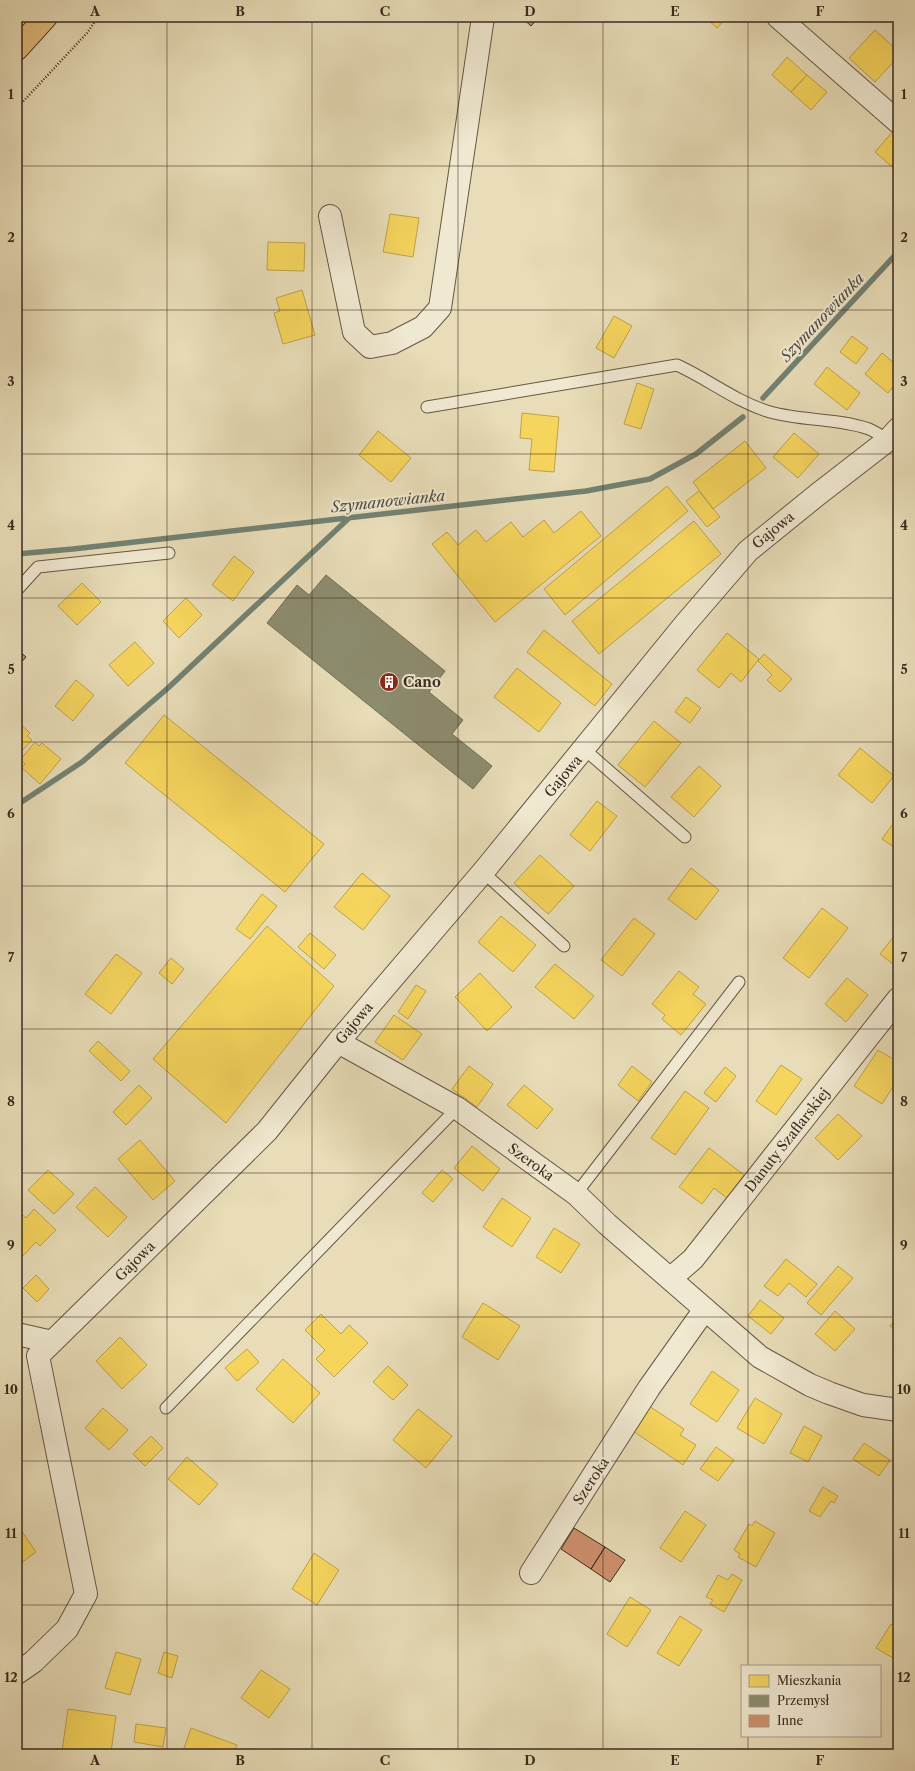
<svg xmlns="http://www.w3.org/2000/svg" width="915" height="1771" font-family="'Libre Caslon Text',serif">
  <rect width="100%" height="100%" fill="#e8ddb8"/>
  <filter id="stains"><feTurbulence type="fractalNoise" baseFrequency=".005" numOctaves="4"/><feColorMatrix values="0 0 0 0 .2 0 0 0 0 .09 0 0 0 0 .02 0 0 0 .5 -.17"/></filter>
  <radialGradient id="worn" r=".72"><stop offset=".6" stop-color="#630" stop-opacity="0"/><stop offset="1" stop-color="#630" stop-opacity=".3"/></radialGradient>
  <path fill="#f6d55c" stroke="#bea24a" d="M 705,17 L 727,17 L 717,28 Z
    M 875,30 L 898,51 L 898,57 L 875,82 L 849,58 Z
    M 787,57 L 807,75 L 791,92 L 772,75 Z
    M 807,75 L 827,92 L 811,110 L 791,92 Z
    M 894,130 L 898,133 L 898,172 L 875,152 Z
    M 390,214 L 419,218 L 413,257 L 383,252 Z
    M 268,242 L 305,243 L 304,271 L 267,270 Z
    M 302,290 L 315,335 L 283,344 L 274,313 L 280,311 L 276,298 Z
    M 614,316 L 632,326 L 614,358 L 596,348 Z
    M 852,336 L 868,348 L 856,364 L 840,352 Z
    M 882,353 L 898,366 L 898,380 L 888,393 L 865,374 Z
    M 827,367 L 860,393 L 847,410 L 814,384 Z
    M 637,383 L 654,389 L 641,429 L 624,424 Z
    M 522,413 L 559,417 L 554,472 L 529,470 L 532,439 L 520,438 Z
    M 378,431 L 411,458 L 391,482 L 359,455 Z
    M 794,433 L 819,454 L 798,478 L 773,457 Z
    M 745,441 L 766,468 L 713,509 L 693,482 Z
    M 667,486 L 688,511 L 565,615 L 544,589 Z
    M 699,491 L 720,517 L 707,527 L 686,501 Z
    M 581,511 L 601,536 L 495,622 L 432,544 L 447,532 L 458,545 L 476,530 L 486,542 L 511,522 L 523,537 L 544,520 L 554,533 Z
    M 694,521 L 721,554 L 599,654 L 572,621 Z
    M 234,556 L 254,572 L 233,601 L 212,585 Z
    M 82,583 L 101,602 L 77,625 L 58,606 Z
    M 186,598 L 202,615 L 179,638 L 163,621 Z
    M 544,630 L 612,684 L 595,706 L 527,652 Z
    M 727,633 L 759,659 L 741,682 L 731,673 L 719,688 L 697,670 Z
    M 135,642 L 154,663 L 128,686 L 109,665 Z
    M 764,654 L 792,679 L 780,692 L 767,680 L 772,675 L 758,661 Z
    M 517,668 L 561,703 L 539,732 L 494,697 Z
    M 76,680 L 94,695 L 73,721 L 55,706 Z
    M 686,697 L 701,708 L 690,723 L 675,712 Z
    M 164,715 L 324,844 L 285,892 L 125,763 Z
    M 17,721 L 30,733 L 27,736 L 32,740 L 17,756 Z
    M 654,721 L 681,743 L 645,787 L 618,765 Z
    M 35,742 L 39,746 L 42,743 L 61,759 L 40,784 L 22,768 L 25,764 L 20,760 Z
    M 860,748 L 894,776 L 872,803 L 838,775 Z
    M 699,766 L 721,786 L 694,817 L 671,797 Z
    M 597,801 L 617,816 L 590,851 L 570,835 Z
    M 898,817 L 898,850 L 882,839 Z
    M 540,855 L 574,886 L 548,914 L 514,883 Z
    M 691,868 L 719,890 L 696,920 L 668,899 Z
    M 362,873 L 390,896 L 363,930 L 334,907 Z
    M 262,894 L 277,906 L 250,939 L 236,929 Z
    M 822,908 L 848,928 L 809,978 L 783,958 Z
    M 501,916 L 536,945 L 513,972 L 478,942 Z
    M 634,918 L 655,934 L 622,976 L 601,960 Z
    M 267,926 L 334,986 L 226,1123 L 153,1059 Z
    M 898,931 L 898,968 L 880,954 Z
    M 310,933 L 336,955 L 324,969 L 298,947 Z
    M 116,954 L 142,973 L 111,1014 L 85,994 Z
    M 171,958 L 184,969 L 172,984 L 159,973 Z
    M 555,964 L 594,996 L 574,1019 L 535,987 Z
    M 679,971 L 699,987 L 693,994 L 706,1004 L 681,1035 L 662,1019 L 665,1015 L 652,1004 Z
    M 480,973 L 512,1007 L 487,1031 L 455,997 Z
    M 847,978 L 868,995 L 846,1022 L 825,1004 Z
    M 416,985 L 426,991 L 408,1019 L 398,1012 Z
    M 394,1015 L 422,1034 L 403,1060 L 375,1042 Z
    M 98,1041 L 130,1071 L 121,1081 L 89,1051 Z
    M 878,1050 L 898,1062 L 898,1079 L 882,1104 L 854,1086 Z
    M 781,1065 L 802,1079 L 776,1115 L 756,1101 Z
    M 469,1066 L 493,1084 L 477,1107 L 452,1089 Z
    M 632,1066 L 652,1082 L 638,1101 L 618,1085 Z
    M 725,1067 L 736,1076 L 716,1102 L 704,1093 Z
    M 139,1085 L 152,1098 L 126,1125 L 113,1112 Z
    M 524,1085 L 553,1109 L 537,1129 L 507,1105 Z
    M 685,1091 L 709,1108 L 675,1155 L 651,1138 Z
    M 838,1114 L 862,1136 L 838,1160 L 815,1138 Z
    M 140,1140 L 175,1181 L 153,1200 L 118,1159 Z
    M 472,1146 L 500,1169 L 483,1191 L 454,1168 Z
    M 709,1148 L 744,1175 L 727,1198 L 714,1188 L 702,1204 L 679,1187 Z
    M 48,1170 L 74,1194 L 54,1214 L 28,1190 Z
    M 442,1170 L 453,1179 L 433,1202 L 422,1193 Z
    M 95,1187 L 127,1217 L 108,1237 L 76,1207 Z
    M 502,1198 L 531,1218 L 512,1247 L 483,1227 Z
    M 34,1209 L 56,1230 L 40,1246 L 36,1242 L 17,1262 L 17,1215 L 19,1212 L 26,1218 Z
    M 554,1228 L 580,1244 L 561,1273 L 536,1257 Z
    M 786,1259 L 817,1284 L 806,1297 L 789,1283 L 778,1296 L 764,1286 Z
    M 838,1266 L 853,1278 L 821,1315 L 807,1303 Z
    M 36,1275 L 49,1289 L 37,1302 L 23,1288 Z
    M 760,1300 L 784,1318 L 771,1334 L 748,1316 Z
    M 483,1303 L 520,1326 L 498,1360 L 462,1337 Z
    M 835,1311 L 855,1329 L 835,1351 L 815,1334 Z
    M 321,1314 L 341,1334 L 349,1325 L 368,1343 L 334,1377 L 316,1359 L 325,1350 L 305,1330 Z
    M 898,1317 L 898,1332 L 890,1326 Z
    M 120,1337 L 147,1365 L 122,1389 L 96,1361 Z
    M 247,1349 L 259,1362 L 237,1381 L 225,1368 Z
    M 283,1359 L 320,1393 L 293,1423 L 256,1389 Z
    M 388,1366 L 408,1385 L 393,1400 L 373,1382 Z
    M 712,1371 L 739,1390 L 717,1422 L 690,1404 Z
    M 755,1398 L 782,1414 L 764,1444 L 737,1428 Z
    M 649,1406 L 684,1429 L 680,1435 L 696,1445 L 683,1465 L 633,1431 Z
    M 103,1408 L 128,1430 L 109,1450 L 85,1428 Z
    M 418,1409 L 452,1436 L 426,1468 L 393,1440 Z
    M 804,1426 L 822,1436 L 808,1462 L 790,1453 Z
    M 151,1436 L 163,1448 L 145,1466 L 133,1454 Z
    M 864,1443 L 890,1460 L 879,1476 L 853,1459 Z
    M 716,1447 L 734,1460 L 718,1481 L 700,1469 Z
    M 187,1457 L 218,1484 L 199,1505 L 168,1479 Z
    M 823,1487 L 838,1496 L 834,1503 L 831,1501 L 820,1517 L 809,1511 Z
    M 685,1511 L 706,1525 L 681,1562 L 660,1548 Z
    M 755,1521 L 775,1533 L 756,1567 L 738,1557 L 740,1554 L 734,1550 L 749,1524 L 752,1526 Z
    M 17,1524 L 36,1552 L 17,1566 Z
    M 314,1553 L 339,1570 L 317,1605 L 292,1589 Z
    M 732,1574 L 742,1580 L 724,1612 L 710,1604 L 713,1600 L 706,1597 L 718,1575 L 728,1580 Z
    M 630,1597 L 651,1610 L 627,1647 L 607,1634 Z
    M 680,1616 L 702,1630 L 679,1666 L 657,1653 Z
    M 891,1624 L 898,1628 L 898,1661 L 876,1648 Z
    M 116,1652 L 141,1659 L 130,1695 L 105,1688 Z
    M 164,1652 L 178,1656 L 172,1678 L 158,1673 Z
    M 261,1670 L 290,1689 L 269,1718 L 241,1698 Z
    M 68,1709 L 116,1716 L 111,1752 L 95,1749 L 94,1754 L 80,1754 L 62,1751 Z
    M 136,1724 L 166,1728 L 163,1747 L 134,1742 Z
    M 191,1728 L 237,1745 L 234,1754 L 182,1754 Z"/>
  <path fill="#8c8c6e" stroke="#736f56" d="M 326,575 L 445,671 L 429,692 L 463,720 L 452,734 L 492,766 L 473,789 L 267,623 L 297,585 L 309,595 Z"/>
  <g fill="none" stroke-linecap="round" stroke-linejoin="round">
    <path stroke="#728273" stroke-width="5.5" d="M 763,398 L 898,252
      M 17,554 L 73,549 L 586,491 L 650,479 L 696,454 L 743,417
      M 17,805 L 82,762 L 168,688 L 349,518"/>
  </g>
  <path fill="#ce906d" stroke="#3a2a1f" d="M 521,17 L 539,17 L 531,26 Z
    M 17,649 L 26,657 L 17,667 Z
    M 574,1528 L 605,1547 L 591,1569 L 561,1549 Z
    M 605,1547 L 625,1560 L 610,1582 L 591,1569 Z"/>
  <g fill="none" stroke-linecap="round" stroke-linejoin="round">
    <g stroke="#665745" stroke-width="13">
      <path id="service" d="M 427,407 L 677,365 C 708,379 736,402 770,412 C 802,421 837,418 869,429 C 876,432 882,436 888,440
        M 17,590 L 38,567 L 169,553
        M 584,749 L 685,837
        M 483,872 L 564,946
        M 576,1194 L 739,982
        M 166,1408 L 457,1108"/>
    </g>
    <g stroke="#665745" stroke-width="24">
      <path id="minor" d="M 778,17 L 898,122
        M 330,216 L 354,332 L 370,347 L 392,343 L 423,327 L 440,308 L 483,17
        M 338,1042 L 457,1108 L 576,1194 L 607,1224 L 760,1357 L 810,1385 L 829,1393 L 863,1405 L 898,1410
        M 671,1278 L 693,1259 L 898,999
        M 17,1334 L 52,1342
        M 531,1573 L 649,1388 L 705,1309
        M 17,1673 L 33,1662 L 67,1629 L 86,1594 L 38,1356 L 267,1131 L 338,1042 L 483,872 L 686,623 L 748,551 L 817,495 L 888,440 L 898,429"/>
    </g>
    <g stroke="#3a2a1f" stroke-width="24">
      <path id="primary" d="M 17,49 L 46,17"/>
    </g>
    <path stroke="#3a2a1f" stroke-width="2.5" stroke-dasharray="1 2" stroke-linecap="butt" d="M 17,108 L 87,33 L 98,17"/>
    <use href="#service" stroke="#f0e9d1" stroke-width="11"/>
    <use href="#minor" stroke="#f0e9d1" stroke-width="22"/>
    <use href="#primary" stroke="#e4be7c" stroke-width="22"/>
  </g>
  <path fill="none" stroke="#3a2a1f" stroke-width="1" stroke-opacity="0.55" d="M 167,17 L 167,1754M 312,17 L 312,1754M 458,17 L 458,1754M 603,17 L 603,1754M 748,17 L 748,1666M 17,166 L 898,166M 17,310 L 898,310M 17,454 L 898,454M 17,598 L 898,598M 17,742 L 898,742M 17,886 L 898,886M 17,1029 L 898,1029M 17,1173 L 898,1173M 17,1317 L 898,1317M 17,1461 L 898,1461M 17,1605 L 898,1605M 748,1736 L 748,1754"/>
  <defs>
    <g id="building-disc" transform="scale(1)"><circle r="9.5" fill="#8f2418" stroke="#f0e9d1"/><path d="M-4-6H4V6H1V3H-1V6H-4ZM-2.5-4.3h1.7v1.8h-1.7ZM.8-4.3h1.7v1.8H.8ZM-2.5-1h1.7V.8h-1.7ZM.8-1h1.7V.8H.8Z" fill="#fff"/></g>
  </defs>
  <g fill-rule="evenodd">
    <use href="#building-disc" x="389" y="682"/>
  </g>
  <g text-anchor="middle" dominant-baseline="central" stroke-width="4" stroke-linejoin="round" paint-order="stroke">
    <g font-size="14" fill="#3a2a1f" stroke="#f0e9d1">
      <text transform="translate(773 530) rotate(-39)">Gajowa</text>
      <text transform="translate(563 776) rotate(-50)">Gajowa</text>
      <text transform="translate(354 1023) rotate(-50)">Gajowa</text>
      <text transform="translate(787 1140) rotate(-52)">Danuty Szaflarskiej</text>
      <text transform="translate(531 1162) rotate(36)">Szeroka</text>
      <text transform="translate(135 1261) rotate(-45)">Gajowa</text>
      <text transform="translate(591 1481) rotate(-57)">Szeroka</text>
    </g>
    <g font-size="14" font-weight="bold" fill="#3a2a1f" stroke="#f0e9d1" text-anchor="start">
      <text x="403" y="682">Cano</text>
    </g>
    <g font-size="15" font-style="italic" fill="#524e42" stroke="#f0e9d1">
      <text transform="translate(822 317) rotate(-47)">Szymanowianka</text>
      <text transform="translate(388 501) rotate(-6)">Szymanowianka</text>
    </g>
  </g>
  <rect width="915" height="1771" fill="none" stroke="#e8ddb8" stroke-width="44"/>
  <rect x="741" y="1665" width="140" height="72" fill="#f0e9d1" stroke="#a79d8a"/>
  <rect x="749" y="1675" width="20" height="12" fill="#f6d55c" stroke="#a79d8a"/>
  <text x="777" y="1685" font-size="12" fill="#3a2a1f">Mieszkania</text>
  <rect x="749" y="1695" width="20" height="12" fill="#8c8c6e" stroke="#a79d8a"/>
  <text x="777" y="1705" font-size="12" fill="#3a2a1f">Przemysł</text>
  <rect x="749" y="1715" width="20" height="12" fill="#ce906d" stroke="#a79d8a"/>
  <text x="777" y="1725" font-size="12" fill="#3a2a1f">Inne</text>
  <rect x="22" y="22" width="871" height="1727" fill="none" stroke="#3a2a1f" stroke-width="1.5"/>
  <g font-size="13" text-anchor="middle" font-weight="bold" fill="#3a2a1f">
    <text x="95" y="16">A</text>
    <text x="240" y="16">B</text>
    <text x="385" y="16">C</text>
    <text x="530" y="16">D</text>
    <text x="675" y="16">E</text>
    <text x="820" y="16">F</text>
    <text x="11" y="99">1</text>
    <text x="904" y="99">1</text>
    <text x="11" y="242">2</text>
    <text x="904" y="242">2</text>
    <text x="11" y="386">3</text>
    <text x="904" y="386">3</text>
    <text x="11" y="530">4</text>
    <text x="904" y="530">4</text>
    <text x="11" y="674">5</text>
    <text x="904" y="674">5</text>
    <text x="11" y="818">6</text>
    <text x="904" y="818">6</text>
    <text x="11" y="962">7</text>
    <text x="904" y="962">7</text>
    <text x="11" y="1106">8</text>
    <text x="904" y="1106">8</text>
    <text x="11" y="1250">9</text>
    <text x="904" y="1250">9</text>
    <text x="11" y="1394">10</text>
    <text x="904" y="1394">10</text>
    <text x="11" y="1538">11</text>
    <text x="904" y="1538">11</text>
    <text x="11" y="1682">12</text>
    <text x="904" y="1682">12</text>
    <text x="95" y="1765">A</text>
    <text x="240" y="1765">B</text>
    <text x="385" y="1765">C</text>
    <text x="530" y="1765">D</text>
    <text x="675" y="1765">E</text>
    <text x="820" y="1765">F</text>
  </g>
  <rect width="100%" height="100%" filter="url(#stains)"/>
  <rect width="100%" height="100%" fill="url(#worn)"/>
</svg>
